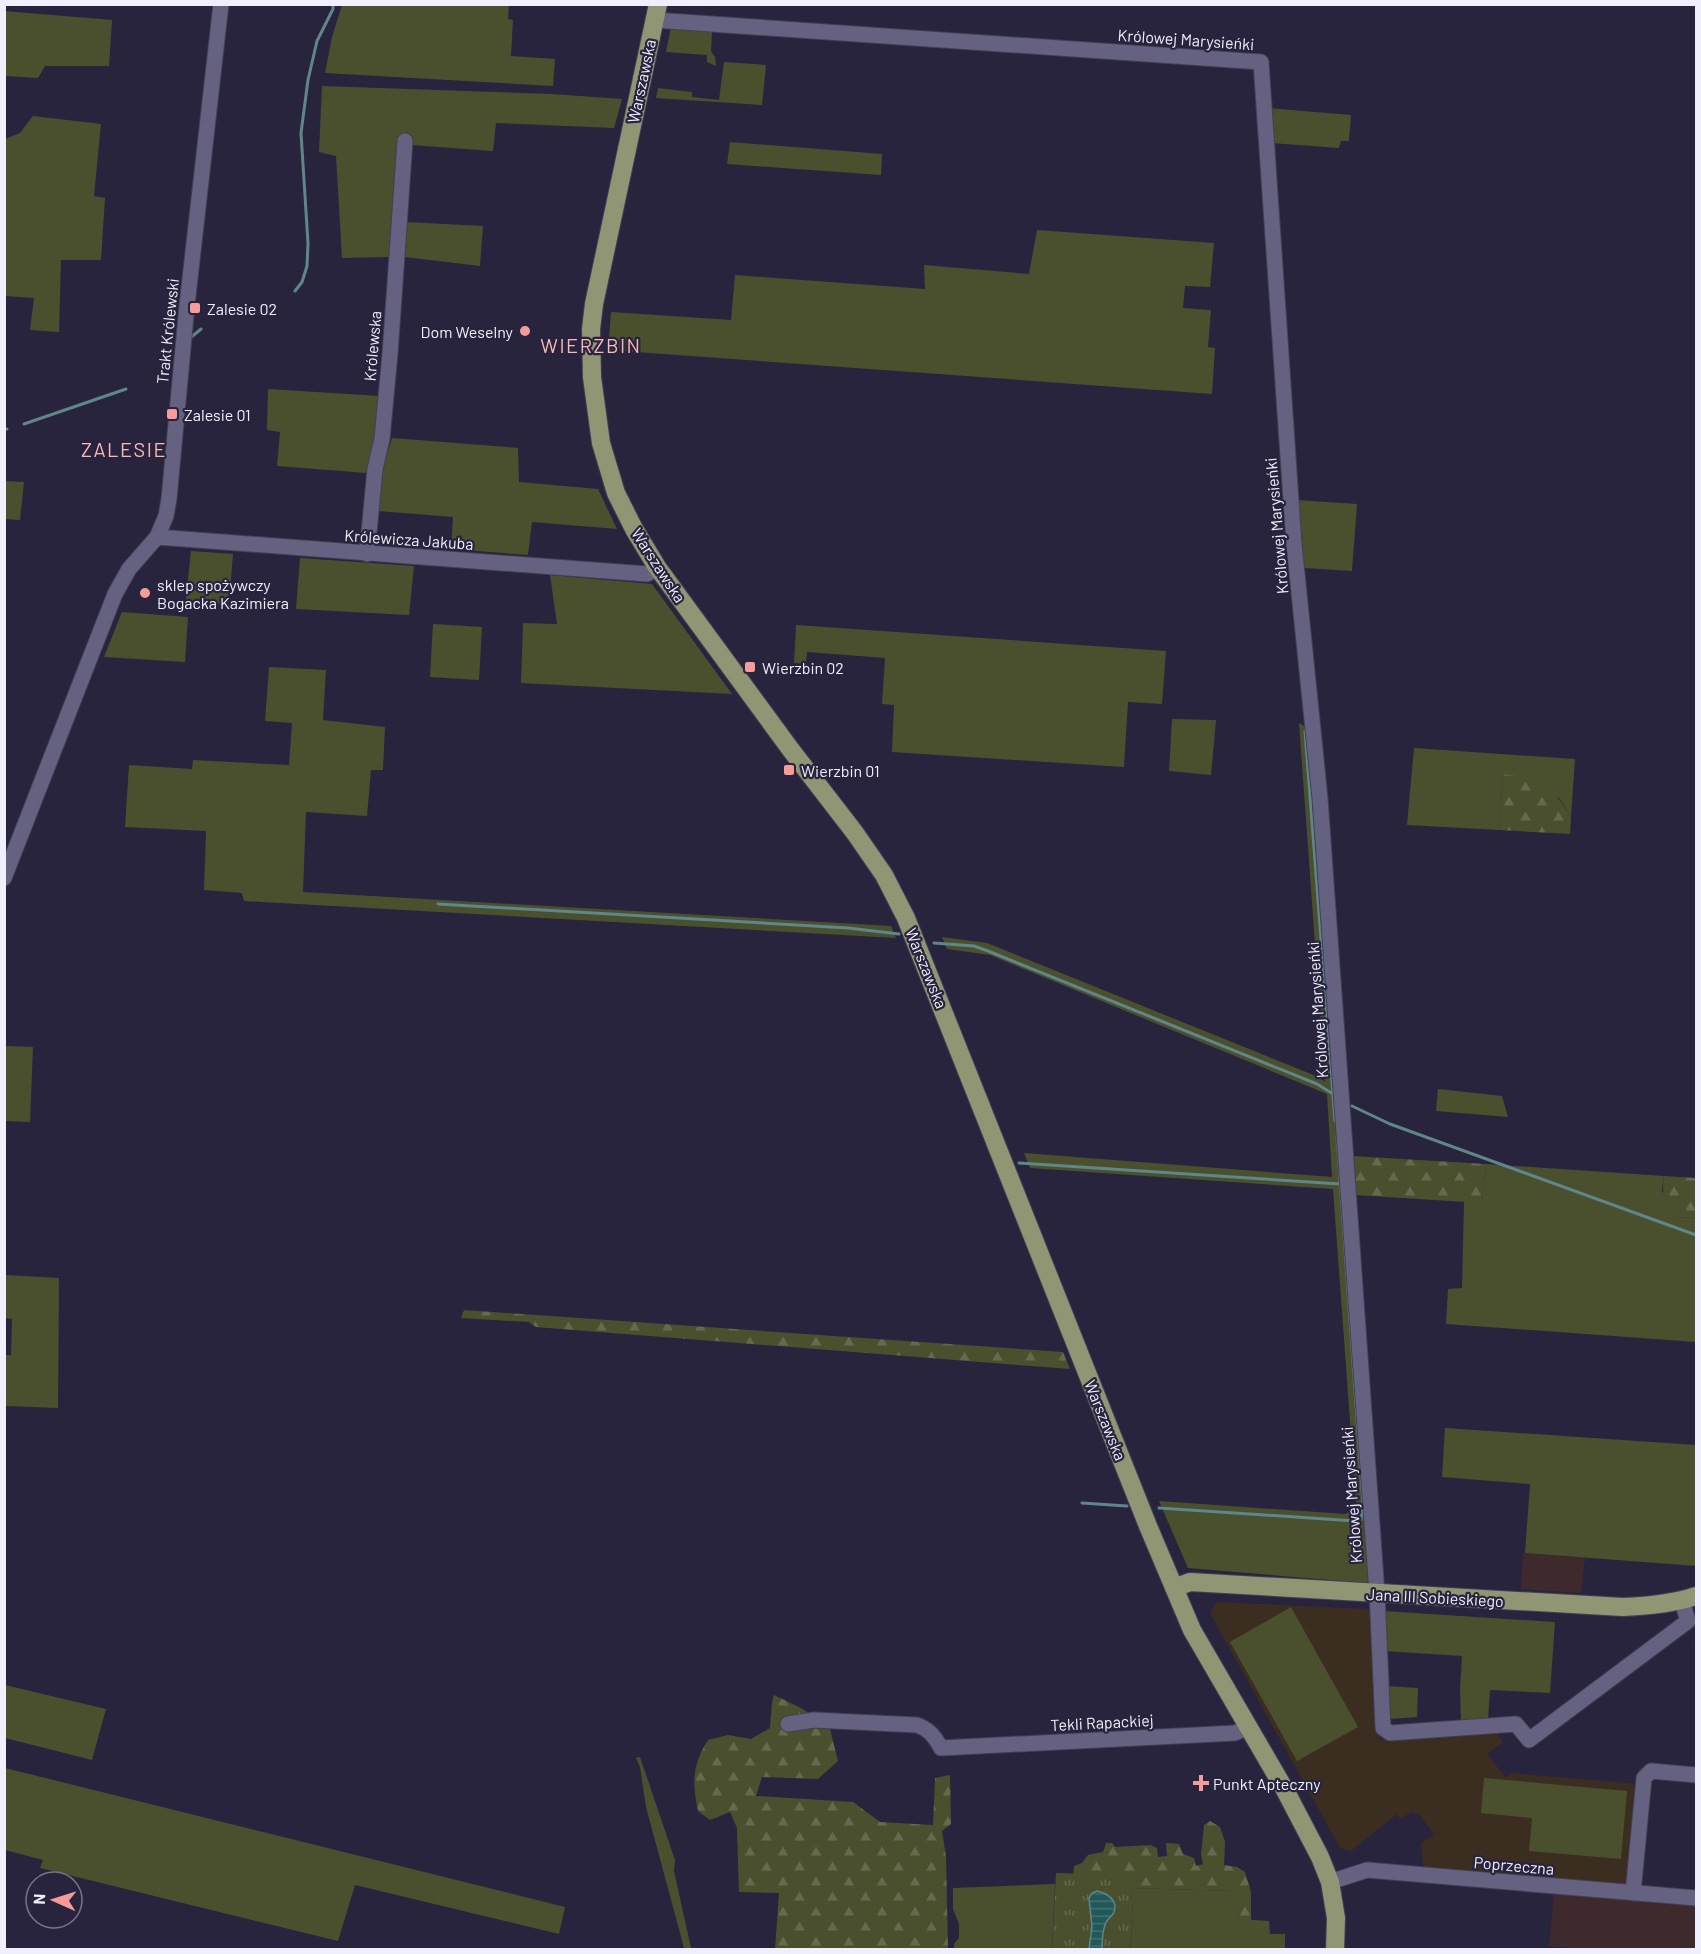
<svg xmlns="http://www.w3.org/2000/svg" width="1701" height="1954" font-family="Barlow,sans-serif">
  <defs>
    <pattern id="forest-firs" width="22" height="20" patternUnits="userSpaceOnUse" patternTransform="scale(1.5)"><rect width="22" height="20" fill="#4a502e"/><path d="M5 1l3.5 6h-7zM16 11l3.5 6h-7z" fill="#646a4d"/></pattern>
    <pattern id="park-tufts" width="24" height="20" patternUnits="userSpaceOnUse" patternTransform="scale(1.5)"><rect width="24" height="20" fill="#4a502e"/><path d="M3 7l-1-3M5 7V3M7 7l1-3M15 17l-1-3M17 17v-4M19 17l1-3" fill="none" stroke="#646a4d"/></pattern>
    <pattern id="water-rules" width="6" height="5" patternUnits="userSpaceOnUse" patternTransform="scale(1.5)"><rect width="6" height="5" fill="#215959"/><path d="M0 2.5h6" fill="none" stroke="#427172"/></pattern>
  </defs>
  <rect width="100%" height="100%" fill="#28243e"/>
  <path fill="#3e2a2d" d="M 1523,1553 L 1585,1558 L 1581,1593 L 1521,1589 Z
    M 1554,1893 L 1696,1906 L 1696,1949 L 1590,1950 L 1549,1946 Z"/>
  <path fill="#3b2d20" d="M 1217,1602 L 1368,1609 L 1372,1617 L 1379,1739 L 1393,1740 L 1494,1729 L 1503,1742 L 1487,1754 L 1506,1778 L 1511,1773 L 1639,1784 L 1630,1881 L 1624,1885 L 1423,1867 L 1421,1843 L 1434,1835 L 1420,1815 L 1411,1812 L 1401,1819 L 1397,1814 L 1351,1851 L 1340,1848 L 1210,1613 Z"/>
  <path fill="#4a502e" d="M 342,5 L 509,5 L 508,19 L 513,20 L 511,56 L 555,59 L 553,86 L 325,73 L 332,37 Z
    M 4,11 L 112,20 L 109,66 L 45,66 L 38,78 L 5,76 Z
    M 671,27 L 712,32 L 711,51 L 715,57 L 716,66 L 707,62 L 707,55 L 666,52 Z
    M 724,62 L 766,65 L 762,105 L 656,98 L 658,88 L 692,92 L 692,97 L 719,100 Z
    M 322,86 L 552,94 L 622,99 L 614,128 L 496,123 L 493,151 L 411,145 L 390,257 L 342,258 L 336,156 L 319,152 Z
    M 1268,108 L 1351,115 L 1349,141 L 1341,141 L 1339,148 L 1271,143 Z
    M 33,116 L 101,124 L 94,196 L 105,198 L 101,260 L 61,260 L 59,332 L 30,330 L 34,298 L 5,296 L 5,139 L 20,133 Z
    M 730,142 L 882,154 L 881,175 L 727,164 Z
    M 406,222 L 483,226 L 480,266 L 405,257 Z
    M 1037,230 L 1214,243 L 1210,287 L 1185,286 L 1183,308 L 1211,310 L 1208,347 L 1215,348 L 1212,394 L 608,350 L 611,312 L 731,320 L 735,275 L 925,289 L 924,265 L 1029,274 Z
    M 268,389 L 380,396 L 377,438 L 367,473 L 277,466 L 280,432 L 267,430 Z
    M 392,438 L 518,448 L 519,482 L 598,489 L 617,529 L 532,522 L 528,555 L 451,549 L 453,517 L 378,511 L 381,474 Z
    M 4,481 L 24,482 L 20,520 L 5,519 Z
    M 1296,500 L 1357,504 L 1352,571 L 1304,568 Z
    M 191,551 L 233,554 L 229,605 L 217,603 L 216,611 L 185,607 Z
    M 300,558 L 414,566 L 409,615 L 296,609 Z
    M 550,575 L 652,584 L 732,694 L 521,683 L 523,623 L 557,624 Z
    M 122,612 L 188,617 L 185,662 L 104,657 Z
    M 433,624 L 482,627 L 479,680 L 430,677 Z
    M 796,625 L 1166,651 L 1162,704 L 1128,702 L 1124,767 L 892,752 L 894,705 L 882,704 L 885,658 L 807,652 L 806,664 L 794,663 Z
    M 269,667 L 326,670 L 323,720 L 385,727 L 383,770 L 371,770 L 367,816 L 306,812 L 303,892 L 875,925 L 891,926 L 896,938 L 244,901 L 242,893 L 204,890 L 206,831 L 125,827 L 129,765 L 192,769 L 193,760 L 289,765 L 292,723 L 265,721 Z
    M 1172,719 L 1216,720 L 1211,775 L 1169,771 Z
    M 1299,723 L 1309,729 L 1371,1579 L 1366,1583 L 1188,1568 L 1159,1501 L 1345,1514 L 1351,1511 L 1356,1503 L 1333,1189 L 1030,1168 L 1024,1153 L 1332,1177 L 1327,1094 L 990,955 L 947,949 L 942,937 L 987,943 L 1316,1076 L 1325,1082 Z
    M 1414,748 L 1575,759 L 1571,816 L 1559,798 L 1503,775 L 1499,830 L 1407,825 Z
    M 5,1046 L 33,1047 L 30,1122 L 5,1121 Z
    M 1438,1089 L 1502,1096 L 1508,1117 L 1436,1111 Z
    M 1486,1164 L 1664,1176 L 1662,1190 L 1674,1217 L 1696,1218 L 1696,1342 L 1446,1324 L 1448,1289 L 1462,1288 L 1464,1202 L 1482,1202 Z
    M 5,1275 L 59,1278 L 58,1408 L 5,1406 L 5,1355 L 11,1355 L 12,1319 L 5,1318 Z
    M 1445,1428 L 1696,1445 L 1696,1566 L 1525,1553 L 1530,1484 L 1442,1477 Z
    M 1291,1607 L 1358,1727 L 1297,1761 L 1230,1642 Z
    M 1383,1611 L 1555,1622 L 1550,1693 L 1490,1690 L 1488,1720 L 1461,1722 L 1460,1689 L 1462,1656 L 1384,1651 Z
    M 5,1685 L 106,1709 L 92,1760 L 5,1738 Z
    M 1386,1686 L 1418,1688 L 1417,1717 L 1390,1719 Z
    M 640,1757 L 675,1860 L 674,1871 L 691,1948 L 684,1948 L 646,1807 L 640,1767 L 636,1758 Z
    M 5,1768 L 565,1907 L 559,1934 L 355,1885 L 338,1941 L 40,1868 L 43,1860 L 5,1850 Z
    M 1484,1778 L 1627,1791 L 1621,1859 L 1529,1851 L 1532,1818 L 1481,1813 Z
    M 1055,1884 L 1052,1949 L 954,1949 L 954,1944 L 959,1938 L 959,1924 L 953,1909 L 953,1888 Z
    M 1131,1888 L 1237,1891 L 1239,1919 L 1269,1921 L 1270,1934 L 1285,1934 L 1285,1949 L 1130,1950 L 1133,1915 Z"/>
  <path fill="url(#forest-firs)" d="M 1503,774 L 1531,778 L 1543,784 L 1558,798 L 1571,816 L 1570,834 L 1499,830 Z
    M 1352,1156 L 1486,1164 L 1482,1203 L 1355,1195 Z
    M 1664,1176 L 1696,1178 L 1696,1218 L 1674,1217 C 1663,1204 1662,1193 1664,1176 Z
    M 464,1310 L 1063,1352 L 1070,1369 L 536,1327 L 529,1322 L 461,1318 Z
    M 774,1695 L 799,1707 L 829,1725 L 838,1761 L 818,1779 L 762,1777 L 756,1796 L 853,1802 L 880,1822 L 933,1825 L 935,1778 L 950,1775 L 951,1824 L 942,1831 L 946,1856 L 948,1949 L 775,1949 L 779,1893 L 739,1892 L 737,1828 L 730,1812 L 710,1820 L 698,1811 C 692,1782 692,1766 708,1740 L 728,1735 L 751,1739 L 770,1728 L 772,1702 Z
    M 1210,1821 L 1220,1827 L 1225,1842 L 1224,1865 L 1237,1867 L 1245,1872 L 1251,1892 L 1251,1921 L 1239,1920 L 1236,1891 L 1131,1888 L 1123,1885 L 1073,1877 L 1074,1866 L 1082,1863 L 1088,1855 L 1103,1852 L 1106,1843 L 1112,1843 L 1115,1847 L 1151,1845 L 1157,1848 L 1158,1857 L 1167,1856 L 1166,1843 L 1179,1844 L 1183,1854 L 1194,1858 L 1196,1866 L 1203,1864 L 1201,1855 L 1204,1825 Z"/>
  <path fill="url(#park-tufts)" d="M 1056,1873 L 1121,1875 L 1131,1888 L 1133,1915 L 1130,1949 L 1052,1950 Z"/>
  <path fill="url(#water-rules)" stroke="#5f868a" stroke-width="1.5" d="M 1097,1891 C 1107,1893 1120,1901 1113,1914 C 1110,1918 1106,1920 1105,1925 C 1102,1933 1102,1942 1102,1949 L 1089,1949 L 1092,1927 L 1089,1898 L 1092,1893 Z"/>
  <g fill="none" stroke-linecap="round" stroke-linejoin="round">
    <path stroke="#5f868a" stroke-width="3" d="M 295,291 L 302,282 L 307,266 L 308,243 L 301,133 L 308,80 L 317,41 L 333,9 L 333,4
      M 189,339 L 201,329
      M 24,424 L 126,389
      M 4,429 L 7,429
      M 1305,731 L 1335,1121
      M 438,904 L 848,928 L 899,934
      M 934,943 L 974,946 L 988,951 L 1317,1084 L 1333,1094
      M 1352,1106 L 1390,1124 L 1696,1235
      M 1019,1163 L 1340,1184
      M 1082,1503 L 1127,1506
      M 1159,1508 L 1355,1521 L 1361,1519 L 1363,1503 L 1337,1136"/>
    <g stroke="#423f55" stroke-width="17">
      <path id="minor" d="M 654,20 L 1261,62 L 1294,544 L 1320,798 L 1377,1593 L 1383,1728 L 1390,1733 L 1516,1724 L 1529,1740 L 1688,1621 L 1682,1601
        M 157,537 L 647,574 L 657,567
        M 367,554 L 375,469 L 382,439 L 390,354 L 405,141
        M 4,878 L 115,594 L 129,569 L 157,537 L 166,516 L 169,499 L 187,305 L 221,4
        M 788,1724 L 814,1720 L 917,1725 C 929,1729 935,1737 941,1748 L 1235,1733 L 1248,1727
        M 1330,1882 L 1367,1870 L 1696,1898
        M 1633,1893 L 1644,1778 L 1651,1771 L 1696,1775"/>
    </g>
    <g stroke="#423f55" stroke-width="20">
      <path id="major" d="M 658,4 L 594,304 L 591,329 L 592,377 L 601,443 L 616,493 L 634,529 L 657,567 L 791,750 L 855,833 L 884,875 L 906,918 L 1148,1526 L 1192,1630 L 1285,1790 L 1320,1857 L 1330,1882 L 1336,1918 L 1335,1950
        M 1174,1588 L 1190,1582 L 1623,1607 C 1648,1606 1672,1604 1696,1596"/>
    </g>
    <use href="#minor" stroke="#656281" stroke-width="15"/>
    <use href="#major" stroke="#909673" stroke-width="18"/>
  </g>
  <g fill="#f59b99" stroke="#28243e" stroke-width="2">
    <rect x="189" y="302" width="12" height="12" rx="3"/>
    <circle cx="525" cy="331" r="6"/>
    <rect x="166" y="408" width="12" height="12" rx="3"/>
    <circle cx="145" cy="593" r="6"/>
    <rect x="744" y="661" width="12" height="12" rx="3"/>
    <rect x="783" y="764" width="12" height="12" rx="3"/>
    <path d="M1198 1774h6v6h6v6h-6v6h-6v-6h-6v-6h6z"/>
  </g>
  <g text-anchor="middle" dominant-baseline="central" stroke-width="4.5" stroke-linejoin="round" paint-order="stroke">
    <g font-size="16" fill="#f0effe" stroke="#28243e">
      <text transform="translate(1186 39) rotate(4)">Królowej Marysieńki</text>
      <text transform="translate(641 81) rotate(-78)">Warszawska</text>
      <text transform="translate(167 331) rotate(-84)">Trakt Królewski</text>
      <text transform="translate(372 346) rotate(-85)">Królewska</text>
      <text transform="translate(1276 526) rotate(-95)">Królowej Marysieńki</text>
      <text transform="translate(409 539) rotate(4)">Królewicza Jakuba</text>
      <text transform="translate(659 565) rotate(57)">Warszawska</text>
      <text transform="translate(927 968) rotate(68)">Warszawska</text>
      <text transform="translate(1317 1010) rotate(-94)">Królowej Marysieńki</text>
      <text transform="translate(1106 1420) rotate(68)">Warszawska</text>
      <text transform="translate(1351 1495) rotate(-94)">Królowej Marysieńki</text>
      <text transform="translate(1435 1597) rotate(3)">Jana III Sobieskiego</text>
      <text transform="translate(1102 1722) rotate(-3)">Tekli Rapackiej</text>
      <text transform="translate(1514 1865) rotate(5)">Poprzeczna</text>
    </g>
    <g font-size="16" fill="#f0effe" stroke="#28243e" text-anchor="start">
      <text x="207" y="308">Zalesie 02</text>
      <text x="513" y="331" text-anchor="end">Dom Weselny</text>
      <text x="184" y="414">Zalesie 01</text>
      <text x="157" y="584">sklep spożywczy<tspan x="157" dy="18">Bogacka Kazimiera</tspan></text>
      <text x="762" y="667">Wierzbin 02</text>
      <text x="801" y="770">Wierzbin 01</text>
      <text x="1213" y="1783">Punkt Apteczny</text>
    </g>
    <g font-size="20" letter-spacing="1.5" fill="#fcb8b6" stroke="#28243e">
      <text x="591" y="345">WIERZBIN</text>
      <text x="124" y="449">ZALESIE</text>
    </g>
  </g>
  <rect width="1701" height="1954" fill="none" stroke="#f0effe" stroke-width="12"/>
  <g transform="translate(54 1900) rotate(273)"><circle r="28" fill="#28243e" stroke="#78758b" stroke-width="1.5"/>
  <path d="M0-4.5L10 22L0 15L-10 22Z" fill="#f59b99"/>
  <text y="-9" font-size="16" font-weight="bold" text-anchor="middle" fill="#f0effe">N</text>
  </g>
</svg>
